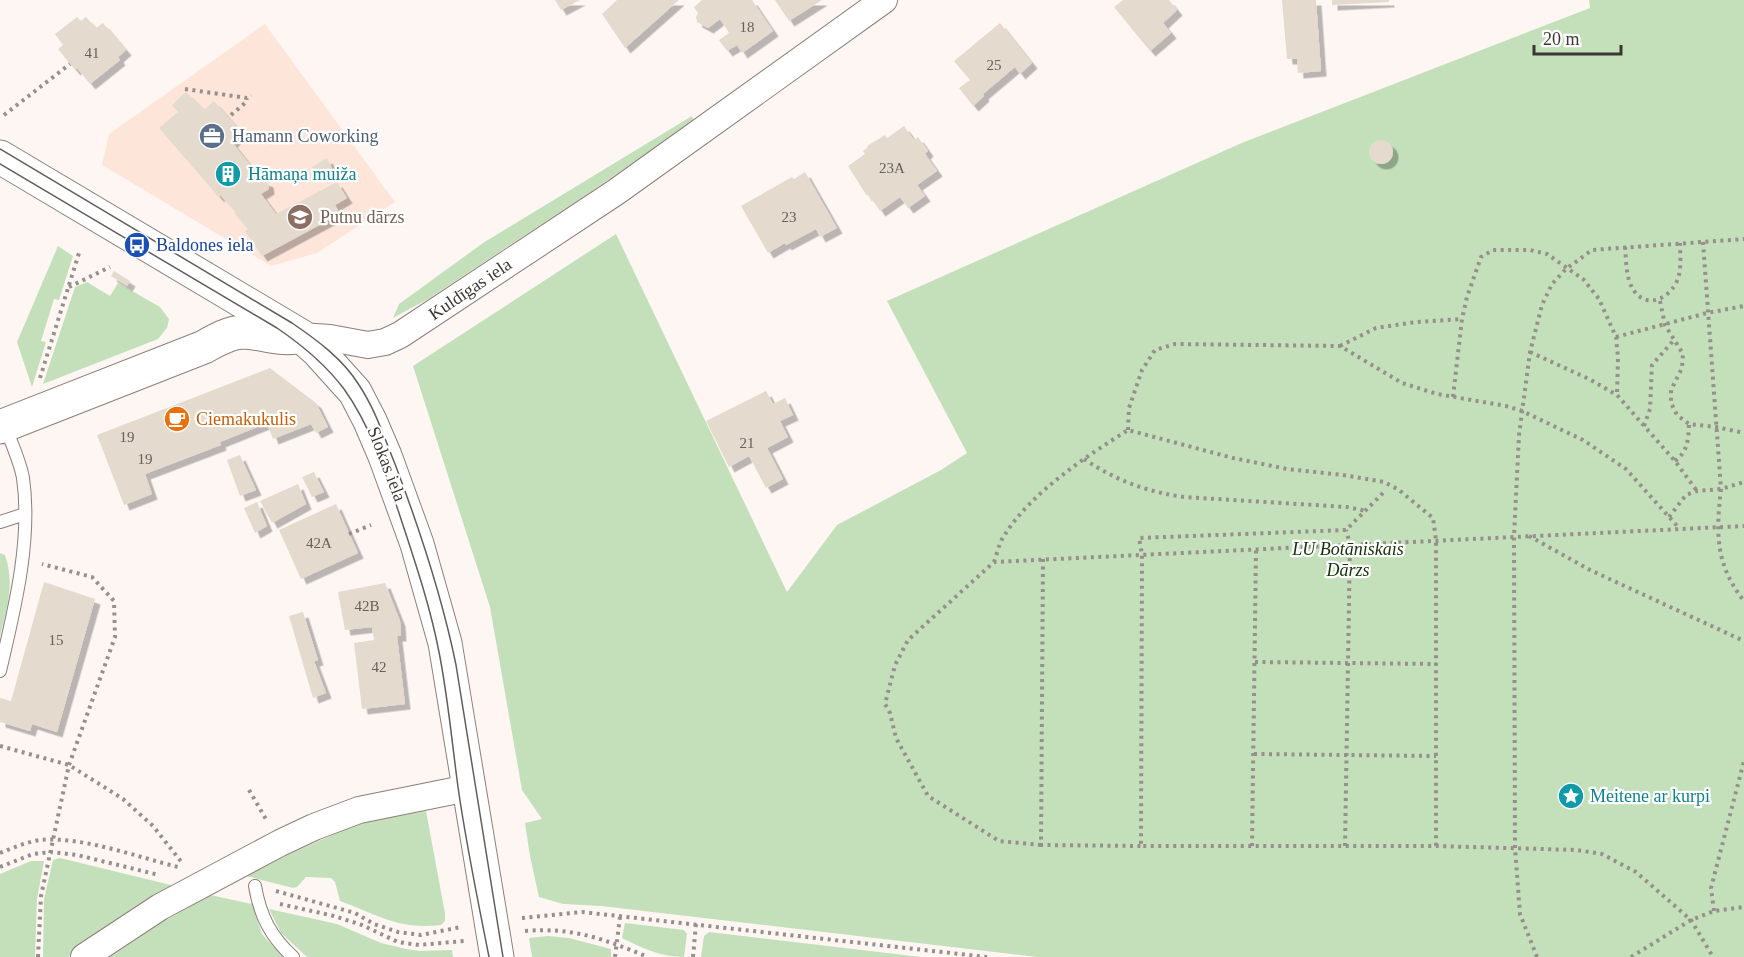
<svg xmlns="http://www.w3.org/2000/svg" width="1744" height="957" font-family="'Times New Roman',serif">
  <defs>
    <filter id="shadow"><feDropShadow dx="5.5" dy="5.5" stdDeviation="0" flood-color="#0004"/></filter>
  </defs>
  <rect width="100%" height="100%" fill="#fdf6f3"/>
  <path fill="#fde5da" d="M 265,24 L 395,202 L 317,253 L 271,266 L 102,165 L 109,134 Z"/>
  <path fill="#c4e0bb" d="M 1589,0 L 1744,0 L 1744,957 L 1037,957 L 601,906 L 563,904 L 539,897 L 530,856 L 525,823 L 542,819 L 522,790 L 490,607 L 413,366 L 616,234 L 787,592 L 837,525 L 941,470 L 967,453 L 887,301 L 1244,142 L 1590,8 Z
    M 692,116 L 694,121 L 580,199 L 428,299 L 393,318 L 399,304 L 483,243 Z
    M 58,246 L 73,256 L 59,300 L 54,299 L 41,341 L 46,342 L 32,387 L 17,342 Z
    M 87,282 L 110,296 L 118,283 L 160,307 L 169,319 L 167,328 L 158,339 L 43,384 L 75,287 Z
    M 0,553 L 5,555 C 15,583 7,608 0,636 Z
    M 426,811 L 445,913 L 445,921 L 441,925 C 399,930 378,915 340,901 L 335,882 L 331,878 L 306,877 L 297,887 L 293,888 L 242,875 L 348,828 L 368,821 Z
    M 60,858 L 175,886 L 124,918 L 68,957 L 43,957 L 44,899 L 53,860 Z
    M 31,861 L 44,861 L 37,899 L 35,957 L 0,957 L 0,874 Z
    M 210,895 L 252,904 L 262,934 L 283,957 L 105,957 L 158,921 L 168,919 Z
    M 269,909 L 337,924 L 381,943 L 406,949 L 420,951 L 452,950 L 453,957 L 307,957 L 281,933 Z
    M 625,923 L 684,930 L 687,934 L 684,957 C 661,957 642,948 622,938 Z
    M 709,932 L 921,957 L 701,957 L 704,936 Z
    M 548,936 L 569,938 L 611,949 L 611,957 L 532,957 L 529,938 Z"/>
  <path fill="#e4dbce" filter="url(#shadow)" d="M 555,0 L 580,0 L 561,10 Z
    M 617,0 L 679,0 L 625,48 L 602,14 Z
    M 702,0 L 752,0 L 773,31 L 742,53 L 737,45 L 727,51 L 719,40 L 729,33 L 720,19 L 708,28 L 697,22 L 696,17 L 698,13 L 694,7 Z
    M 775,0 L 822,0 L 789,21 Z
    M 1123,0 L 1169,0 L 1177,10 L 1163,23 L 1171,33 L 1150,51 L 1114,7 Z
    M 1282,0 L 1316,0 L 1321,71 L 1298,73 L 1297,59 L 1287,59 Z
    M 1332,0 L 1389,0 L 1389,2 L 1332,5 Z
    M 77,17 L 81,21 L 86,17 L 96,28 L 103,23 L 126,50 L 118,57 L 120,60 L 90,84 L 77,68 L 75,70 L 58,49 L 63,45 L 55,34 Z
    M 1000,23 L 1032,63 L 1020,74 L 1015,67 L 983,94 L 984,96 L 973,106 L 959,88 L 970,80 L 954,61 Z
    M 186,92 L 204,110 L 214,101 L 242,133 L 232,142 L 262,180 L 268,182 L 269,189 L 261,194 L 276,214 L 337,182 L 347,198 L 335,205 L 340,214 L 262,256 L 245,231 L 248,229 L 234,213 L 236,212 L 220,195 L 219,197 L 159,128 L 178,112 L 172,105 Z
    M 904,126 L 914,140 L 918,137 L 928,151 L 925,154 L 937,171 L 917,185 L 925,196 L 908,208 L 900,197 L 880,211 L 868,194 L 867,196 L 848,166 L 865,154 L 863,151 L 868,147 L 867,146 L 885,135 L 887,138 Z
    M1369 152a12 12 0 1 1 24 0a12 12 0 1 1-24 0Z
    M 327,158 L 332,168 L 317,176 L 312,167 Z
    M 805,172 L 837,228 L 820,237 L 816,229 L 786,245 L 785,243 L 768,253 L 741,206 L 792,177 L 794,179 Z
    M 114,271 L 130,281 L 127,286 L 111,276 Z
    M 270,368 L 316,403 L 328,427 L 316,433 L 311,424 L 273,439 L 267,423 L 220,442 L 221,445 L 145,474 L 152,494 L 124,505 L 97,435 Z
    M 766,391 L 773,404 L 785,398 L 793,415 L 780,421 L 788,437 L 767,448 L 783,479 L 766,488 L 749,456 L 729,467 L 706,421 Z
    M 240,455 L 256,490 L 240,496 L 227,460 Z
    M 314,472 L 324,492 L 312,497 L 302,477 Z
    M 298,484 L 306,504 L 272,523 L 260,501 Z
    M 257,502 L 267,526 L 255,533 L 244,508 Z
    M 336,504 L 358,553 L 301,579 L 279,530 Z
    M 44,582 L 95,599 L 57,732 L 32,724 L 30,731 L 0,722 L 0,698 L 11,701 Z
    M 385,583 L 400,621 L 401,636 L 397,636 L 405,704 L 362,709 L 354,643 L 374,640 L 372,627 L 345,630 L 338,592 Z
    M 303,612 L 318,660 L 314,661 L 326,693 L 313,698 L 289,616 Z"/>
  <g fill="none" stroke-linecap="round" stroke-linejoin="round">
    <g stroke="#8d7e78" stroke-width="14">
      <path id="lane" d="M 0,522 L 25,514
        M 0,671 C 14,611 32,541 23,478 C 20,461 11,442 5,426
        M 255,886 C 260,916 271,937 293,957"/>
    </g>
    <g stroke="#8d7e78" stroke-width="28">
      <path id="street" d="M 301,336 L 330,338 L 368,345 L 385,342 L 400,335 L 616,192 L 884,0
        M 84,957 L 160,907 L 280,843 L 314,827 L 359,810 L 468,788"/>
    </g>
    <g stroke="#8d7e78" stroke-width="35">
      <path id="secondary" d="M 0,157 L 301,336 L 318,351 L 355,392 L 370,421 L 385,456 L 417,544 L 445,643 L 497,957
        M 0,427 L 204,347 C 216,340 230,332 244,332 C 263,333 277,340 297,337"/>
    </g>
    <path stroke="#968f8c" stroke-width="4" stroke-dasharray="3 4.5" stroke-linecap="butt" d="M 185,89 L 247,98 L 251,95
      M 4,115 L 70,64
      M 231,115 L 245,103 L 247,98
      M 1703,242 L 1721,489 C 1716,533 1715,564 1744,601
      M 1625,247 C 1626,258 1626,270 1629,280 C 1637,308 1665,306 1677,281 C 1682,269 1680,255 1680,243
      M 69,287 L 110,267
      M 1660,301 L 1665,325 L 1683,354 L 1682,368 L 1671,390 L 1671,403 L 1677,415 L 1689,424 L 1716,427 L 1744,433
      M 1616,337 L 1707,313 L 1744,306
      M 1340,346 L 1376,328 L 1416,322 L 1462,319
      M 1530,352 L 1591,380 L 1617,395 L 1675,461 L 1697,491
      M 40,378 L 79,253
      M 1453,397 L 1462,319 L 1467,297 L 1481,257 L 1493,250 L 1530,250 L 1547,254 L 1583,279 L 1599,299 L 1616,337 L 1618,358 L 1617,395
      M 1644,426 L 1650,409 L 1652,365 L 1674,340
      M 1128,430 L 1129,408 L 1142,370 L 1155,350 L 1175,344 L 1340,346 L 1402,383 L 1437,394 L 1506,406 L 1522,411 L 1583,440 L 1626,469 L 1679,528
      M 1084,459 C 1115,480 1147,492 1184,497 L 1347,507 L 1366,511
      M 1675,461 C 1688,451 1688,441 1689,424
      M 1383,493 L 1346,530 L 1139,538 L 1142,554 L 1141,846 L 1436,846 L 1577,850 L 1602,854 L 1636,872 L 1691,920 L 1713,957
      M 1669,517 L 1686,495 L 1697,491 L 1721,489 L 1744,482
      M 349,534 L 371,525
      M 1529,536 L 1590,570 L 1744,641
      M 1043,559 L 1041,845 L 1141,846
      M 994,562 C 997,554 999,543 1004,536 C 1030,493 1087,456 1128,430 L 1233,458 L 1287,469 L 1343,475 L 1384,482 L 1399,490 L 1433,518 L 1436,540 L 1436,846
      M 1255,662 L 1436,664
      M 0,746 L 69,765 L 123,799 L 153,826 L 183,864
      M 1254,754 L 1436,756
      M 249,790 L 267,821
      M 1041,845 L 999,841 L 928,796 L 896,738 L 890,713 L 885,704 L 895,665 L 908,640 L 994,562 L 1744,526
      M 1252,846 L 1256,549
      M 1345,846 L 1350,544 L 1346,530
      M 0,853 C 13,848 26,842 40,840 C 82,836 137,857 178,867
      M 0,867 L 33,854 L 51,852 L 77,855 L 159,875
      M 276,891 L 355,913 L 374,924 L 398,932 L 421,935 L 461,927
      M 280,904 L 334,916 L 362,925 L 398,942 L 419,945 L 464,941
      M 1714,911 L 1711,888 L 1744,761
      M 522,918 L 582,912 L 987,957
      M 525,931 C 573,927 604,939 648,957
      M 38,957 L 41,896 L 69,765 L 115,637 L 114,601 L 92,577 L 42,564
      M 615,957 L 620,917
      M 693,957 L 696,924
      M 1537,957 L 1520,914 L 1515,848 L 1514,536 L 1519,435 L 1530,352 L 1542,305 L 1552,284 L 1566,269 L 1592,250 L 1744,239
      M 1631,957 L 1691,920 L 1714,911 L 1744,907"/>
    <use href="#lane" stroke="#fff" stroke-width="12"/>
    <use href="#street" stroke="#fff" stroke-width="26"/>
    <use href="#secondary" stroke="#fff" stroke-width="33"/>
    <path stroke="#645e5b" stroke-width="1.5" d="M 0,149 L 292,323 C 317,340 343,359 359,385 C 375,409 384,437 395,464 C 420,530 442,596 456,665 L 503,957
      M 0,164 L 277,328 C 302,345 326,365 344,389 C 370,425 385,471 399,513 C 414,559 430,605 439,652 C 448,697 452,743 458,787 C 466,844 478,901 489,957"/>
  </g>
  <defs>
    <g id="office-disc" transform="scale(1.35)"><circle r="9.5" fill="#5c6f8a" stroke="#fff"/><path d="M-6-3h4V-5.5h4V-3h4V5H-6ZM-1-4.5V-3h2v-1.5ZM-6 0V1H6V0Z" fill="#fff"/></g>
    <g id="building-disc" transform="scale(1.35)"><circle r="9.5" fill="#0f9aa8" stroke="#fff"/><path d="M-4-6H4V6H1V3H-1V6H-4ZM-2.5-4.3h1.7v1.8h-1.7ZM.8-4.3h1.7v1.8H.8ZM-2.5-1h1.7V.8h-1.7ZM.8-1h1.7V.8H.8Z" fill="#fff"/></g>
    <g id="school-disc" transform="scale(1.35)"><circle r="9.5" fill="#8d6e63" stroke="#fff"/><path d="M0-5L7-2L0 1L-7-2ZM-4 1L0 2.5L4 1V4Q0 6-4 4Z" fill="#fff"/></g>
    <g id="bus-disc" transform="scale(1.35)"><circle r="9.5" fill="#1a4fb4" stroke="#fff"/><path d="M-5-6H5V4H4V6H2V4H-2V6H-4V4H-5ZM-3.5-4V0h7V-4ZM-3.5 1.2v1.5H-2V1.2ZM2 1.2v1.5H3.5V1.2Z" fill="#fff"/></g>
    <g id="cafe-disc" transform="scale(1.35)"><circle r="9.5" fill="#e8710a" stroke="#fff"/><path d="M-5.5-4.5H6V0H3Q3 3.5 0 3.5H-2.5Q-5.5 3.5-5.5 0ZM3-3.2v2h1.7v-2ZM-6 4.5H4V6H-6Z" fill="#fff"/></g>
    <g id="sight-disc" transform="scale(1.35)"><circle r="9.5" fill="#0f9aa8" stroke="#fff"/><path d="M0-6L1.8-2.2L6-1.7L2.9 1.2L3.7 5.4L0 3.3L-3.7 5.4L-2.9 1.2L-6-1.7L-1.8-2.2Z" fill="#fff"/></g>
  </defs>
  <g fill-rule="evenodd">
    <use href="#office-disc" x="212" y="136"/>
    <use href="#building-disc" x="228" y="174"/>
    <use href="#school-disc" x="300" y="217"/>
    <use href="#bus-disc" x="137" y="245"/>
    <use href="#cafe-disc" x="177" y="419"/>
    <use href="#sight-disc" x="1571" y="796"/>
  </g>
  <g text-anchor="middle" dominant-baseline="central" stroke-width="4.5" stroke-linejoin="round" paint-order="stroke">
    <g font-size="15" fill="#67605a">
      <text x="747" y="27">18</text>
      <text x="92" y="53">41</text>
      <text x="994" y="65">25</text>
      <text x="892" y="168">23A</text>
      <text x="789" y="217">23</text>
      <text x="127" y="437">19</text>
      <text x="747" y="443">21</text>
      <text x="145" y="459">19</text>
      <text x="319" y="543">42A</text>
      <text x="367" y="606">42B</text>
      <text x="56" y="640">15</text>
      <text x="379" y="667">42</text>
    </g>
    <g font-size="18" fill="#4e5e75" stroke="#fff" text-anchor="start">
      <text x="232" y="136">Hamann Coworking</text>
    </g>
    <g font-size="18" fill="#0d838f" stroke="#fff" text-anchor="start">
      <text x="248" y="174">Hāmaņa muiža</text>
      <text x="1590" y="796">Meitene ar kurpi</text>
    </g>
    <g font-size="18" fill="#785e54" stroke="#fff" text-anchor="start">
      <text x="320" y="217">Putnu dārzs</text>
    </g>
    <g font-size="18" fill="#164399" stroke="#fff" text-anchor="start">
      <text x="156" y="245">Baldones iela</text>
    </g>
    <g font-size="18" fill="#3d3734" stroke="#fff">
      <text transform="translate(470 289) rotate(-34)">Kuldīgas iela</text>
      <text transform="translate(387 464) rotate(69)">Slokas iela</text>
    </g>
    <g font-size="18" fill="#c56008" stroke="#fff" text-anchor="start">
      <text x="196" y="419">Ciemakukulis</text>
    </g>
    <g font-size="18" font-style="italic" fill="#143108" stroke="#fff">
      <text x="1348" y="549">LU Botāniskais<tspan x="1348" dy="21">Dārzs</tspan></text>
    </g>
  </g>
  <path d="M1534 45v9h87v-9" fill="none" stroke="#3d3734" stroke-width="3"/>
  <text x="1543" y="45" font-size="18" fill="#3d3734" stroke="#ffffff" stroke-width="4.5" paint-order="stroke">20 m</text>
</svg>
